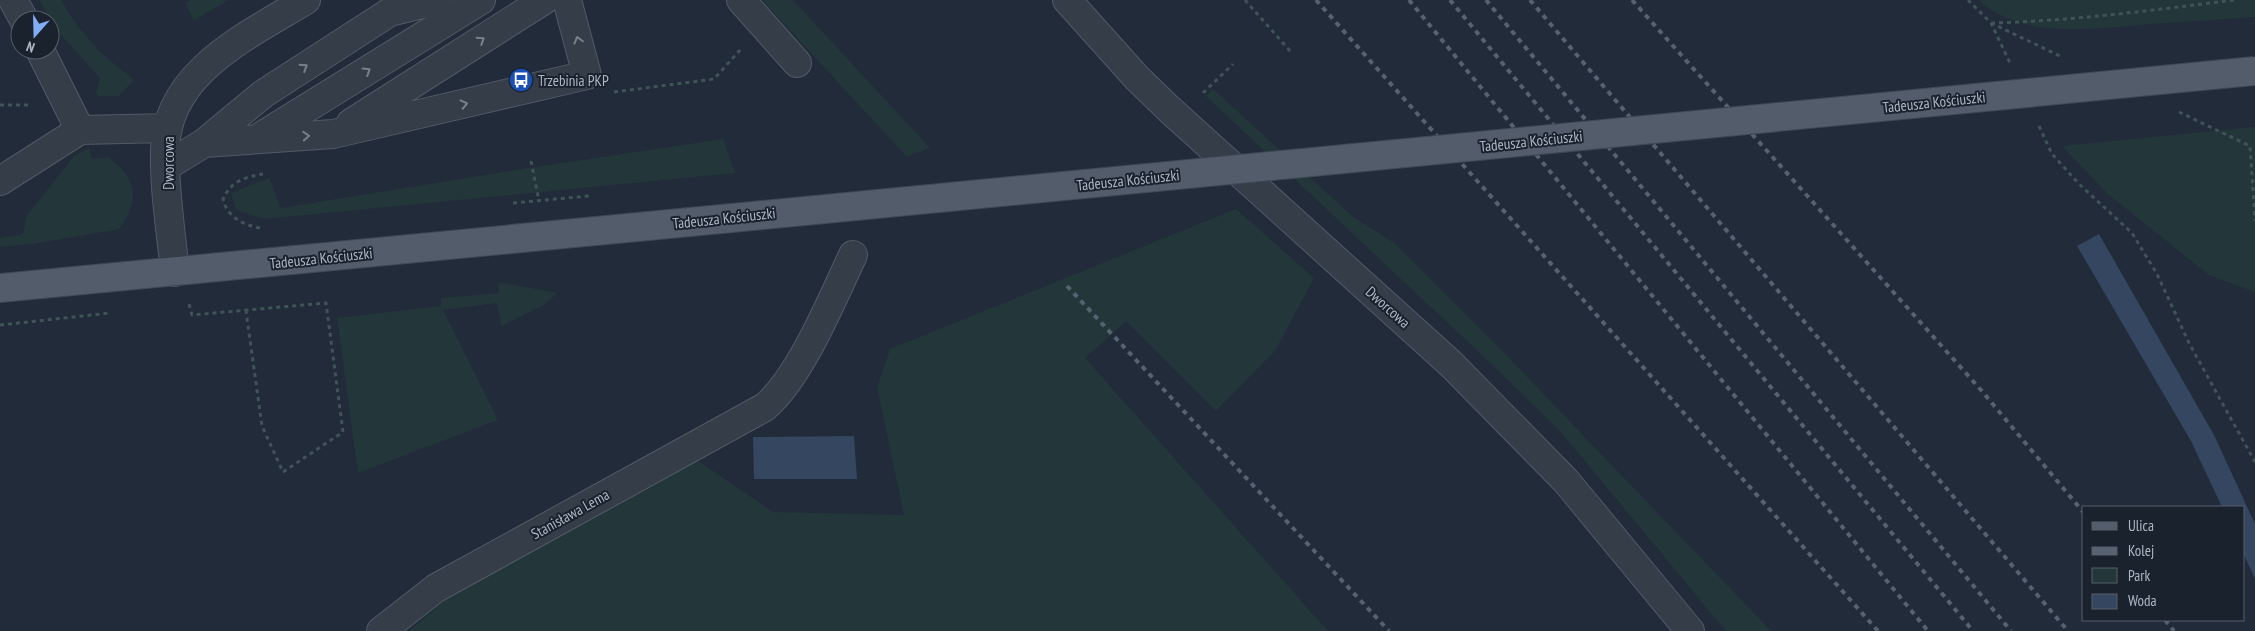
<svg xmlns="http://www.w3.org/2000/svg" width="2255" height="631" font-family="'PT Sans Narrow',sans-serif">
  <rect width="100%" height="100%" fill="#212b39"/>
  <path fill="#23373a" d="M 39,0 L 61,0 L 76,24 L 100,52 L 134,80 L 119,96 L 98,96 L 96,92 L 100,78 L 60,34 Z
    M 191,0 L 229,0 L 194,20 L 185,3 Z
    M 762,0 L 793,0 L 930,148 L 907,157 Z
    M 1979,0 L 2255,0 L 2255,17 C 2221,19 2186,22 2152,24 C 2098,28 2021,41 1979,0 Z
    M 1213,89 L 1352,216 L 1394,243 L 1505,354 L 1771,631 L 1726,631 L 1559,430 L 1483,356 L 1206,96 Z
    M 2255,127 L 2255,292 L 2209,275 L 2108,194 L 2062,146 Z
    M 723,139 L 735,173 L 264,219 L 236,210 L 231,193 L 269,178 L 281,208 L 522,169 Z
    M 89,148 L 92,159 L 108,157 C 139,180 139,198 120,229 L 32,244 L 0,247 L 0,238 L 21,235 L 24,232 L 26,217 L 73,157 Z
    M 1236,209 L 1314,278 L 1275,351 L 1216,411 L 1126,321 L 1085,358 L 1328,631 L 409,631 L 444,601 L 691,456 L 773,512 L 904,515 L 877,387 L 890,349 Z
    M 498,282 L 558,293 L 542,306 L 501,326 L 497,303 L 443,310 L 498,420 L 358,473 L 337,318 L 441,306 L 441,298 L 499,293 Z"/>
  <path fill="#354660" d="M 2099,234 L 2214,435 L 2255,524 L 2255,579 L 2244,555 L 2244,507 L 2222,507 L 2191,441 L 2077,246 Z
    M 854,436 L 857,479 L 754,479 L 753,437 Z"/>
  <g fill="none" stroke-linecap="round" stroke-linejoin="round">
    <g stroke="#525a67" stroke-width="30">
      <path id="minor" d="M 13,0 L 24,20
        M 741,0 L 797,63
        M 1067,0 L 1137,78 L 1169,109 L 1451,364 L 1566,481 L 1690,631
        M 40,50 L 80,130
        M 351,123 L 544,0
        M 260,137 L 481,0
        M 204,143 L 333,134 L 587,75 L 567,0
        M 165,167 L 204,143 L 263,94 L 390,12 L 439,0
        M 0,181 L 80,130 L 168,128
        M 175,272 C 171,232 164,190 165,150 C 166,72 249,35 306,0
        M 381,631 L 436,588 L 765,407 C 801,376 832,299 853,255"/>
    </g>
    <g stroke="#3e4653" stroke-width="30">
      <path id="major" d="M 0,288 L 732,218"/>
    </g>
    <path stroke="#405457" stroke-width="3" stroke-dasharray="4 4" stroke-linecap="butt" d="M 1245,0 L 1291,52
      M 1968,0 L 1991,23 L 2010,63
      M 1991,23 L 2060,56
      M 1991,23 C 2073,21 2153,10 2234,0
      M 614,92 L 714,79 L 741,49
      M 1203,93 L 1233,64
      M 0,105 L 31,105
      M 2179,112 L 2250,146 L 2255,221
      M 2039,126 L 2052,154 L 2079,184 L 2132,233 L 2157,274 L 2189,343 L 2255,462
      M 531,161 L 539,201
      M 513,203 L 589,196
      M 260,228 C 243,225 227,217 223,199 C 231,181 245,177 263,174
      M 189,304 L 192,315 L 326,303 L 343,432 L 283,472 L 262,426 L 246,311
      M 0,325 L 110,313"/>
    <use href="#minor" stroke="#353d49" stroke-width="28"/>
    <use href="#major" stroke="#525c6a" stroke-width="28"/>
    <path stroke="#566171" stroke-width="4" stroke-dasharray="5 5" stroke-linecap="butt" d="M 1316,0 L 1878,631
      M 1409,0 L 1928,631
      M 1450,0 L 1973,631
      M 1486,0 L 2011,631
      M 1530,0 L 2068,631
      M 1632,0 L 1981,390 L 2084,513
      M 1067,286 L 1389,631
      M 2165,620 L 2174,631"/>
    <g stroke="#3e4653" stroke-width="30" stroke-linecap="butt">
      <path id="major-bridge" d="M 732,218 L 2255,71"/>
    </g>
    <use href="#major-bridge" stroke="#525c6a" stroke-width="28"/>
  </g>
  <defs><path id="oneway-chevron" d="M-2-3.5L2.5 0L-2 3.5" fill="none" stroke-width="1.6" stroke-linecap="round" stroke-linejoin="round" transform="scale(1.25)"/></defs>
  <g stroke="#78808e">
    <use href="#oneway-chevron" transform="translate(481 40) rotate(-33)"/>
    <use href="#oneway-chevron" transform="translate(578 40) rotate(-105)"/>
    <use href="#oneway-chevron" transform="translate(304 67) rotate(-33)"/>
    <use href="#oneway-chevron" transform="translate(367 71) rotate(-32)"/>
    <use href="#oneway-chevron" transform="translate(464 104) rotate(-13)"/>
    <use href="#oneway-chevron" transform="translate(306 136) rotate(-4)"/>
  </g>
  <defs>
    <g id="bus-disc" transform="scale(1.25)"><circle r="9.5" fill="#1a4fb4" stroke="#1a222e"/><path d="M-5-6H5V4H4V6H2V4H-2V6H-4V4H-5ZM-3.5-4V0h7V-4ZM-3.5 1.2v1.5H-2V1.2ZM2 1.2v1.5H3.5V1.2Z" fill="#fff"/></g>
  </defs>
  <g fill-rule="evenodd">
    <use href="#bus-disc" x="521" y="80"/>
  </g>
  <g text-anchor="middle" dominant-baseline="central" stroke-width="4" stroke-linejoin="round" paint-order="stroke">
    <g font-size="15" fill="#afb7c6" stroke="#1a222e" text-anchor="start">
      <text x="538" y="80">Trzebinia PKP</text>
    </g>
    <g font-size="15" fill="#afb7c6" stroke="#1a222e">
      <text transform="translate(1934 102) rotate(-6)">Tadeusza Kościuszki</text>
      <text transform="translate(1531 141) rotate(-6)">Tadeusza Kościuszki</text>
      <text transform="translate(168 163) rotate(-90)">Dworcowa</text>
      <text transform="translate(1128 180) rotate(-6)">Tadeusza Kościuszki</text>
      <text transform="translate(724 218) rotate(-6)">Tadeusza Kościuszki</text>
      <text transform="translate(321 258) rotate(-6)">Tadeusza Kościuszki</text>
      <text transform="translate(1388 307) rotate(42)">Dworcowa</text>
      <text transform="translate(570 514) rotate(-29)">Stanisława Lema</text>
    </g>
  </g>
  <rect x="2082" y="506" width="162" height="115" fill="#1a222e" stroke="#565e6b"/>
  <rect x="2092" y="522" width="25" height="8" fill="#525c6a" stroke="#565e6b"/>
  <text x="2128" y="531" font-size="15" fill="#afb7c6">Ulica</text>
  <rect x="2092" y="547" width="25" height="8" fill="#566171" stroke="#565e6b"/>
  <text x="2128" y="556" font-size="15" fill="#afb7c6">Kolej</text>
  <rect x="2092" y="568" width="25" height="15" fill="#23373a" stroke="#565e6b"/>
  <text x="2128" y="581" font-size="15" fill="#afb7c6">Park</text>
  <rect x="2092" y="594" width="25" height="15" fill="#354660" stroke="#565e6b"/>
  <text x="2128" y="606" font-size="15" fill="#afb7c6">Woda</text>
  <g transform="translate(35 35) rotate(200)"><circle r="24" fill="#1a222e" stroke="#565e6b"/>
  <path d="M0-4L9 19L0 12L-9 19Z" fill="#82adf8"/>
  <text y="-8" font-size="14" font-weight="bold" text-anchor="middle" fill="#afb7c6">N</text>
  </g>
</svg>
